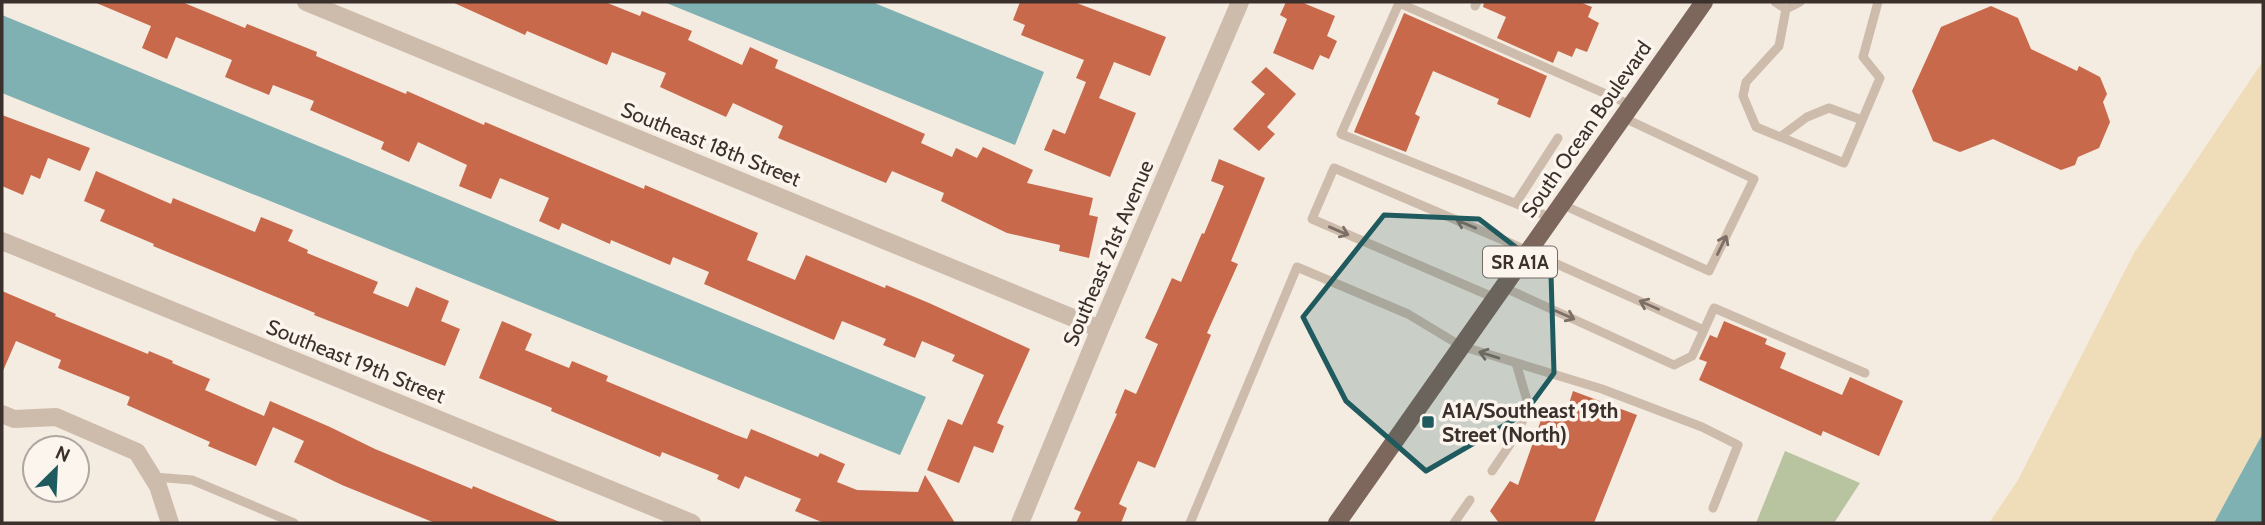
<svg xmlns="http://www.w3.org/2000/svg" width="2265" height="525" font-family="Cabin,sans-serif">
  <rect width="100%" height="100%" fill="#f4ebe1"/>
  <path fill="#b8c4a0" d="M 1785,451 L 1860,483 L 1834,523 L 1756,523 Z"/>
  <path fill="#efdcb8" d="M 2263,61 L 2263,433 L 2214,523 L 1989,523 L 2018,480 L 2134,253 Z"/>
  <path fill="#7fb0b2" d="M 664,2 L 872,2 L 1044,72 L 1015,145 Z
    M 2,15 L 926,397 L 900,455 L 2,93 Z
    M 2263,433 L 2263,523 L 2214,523 Z"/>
  <path fill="#c8694b" d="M 94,2 L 182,2 L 245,28 L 247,24 L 317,52 L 316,56 L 406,94 L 407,91 L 484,125 L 485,122 L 644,189 L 645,185 L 758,233 L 747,260 L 795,280 L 806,255 L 885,288 L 886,285 L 929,303 L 1030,349 L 997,423 L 1004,426 L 993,453 L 974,446 L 959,483 L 927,470 L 948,419 L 962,425 L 984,375 L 952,361 L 955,355 L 922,341 L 915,358 L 883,345 L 886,339 L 842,321 L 834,340 L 704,284 L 709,272 L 673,257 L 670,265 L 611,240 L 610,244 L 562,223 L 559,230 L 539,221 L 549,198 L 500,178 L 491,199 L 459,186 L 467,165 L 418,142 L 409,162 L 381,149 L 384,142 L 310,110 L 314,101 L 273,85 L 269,95 L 225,77 L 232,60 L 176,37 L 167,59 L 142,48 L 151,26 Z
    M 452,2 L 605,2 L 640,16 L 642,11 L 692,31 L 688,40 L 742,65 L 750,47 L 778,60 L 775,68 L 925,134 L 921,143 L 952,157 L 956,148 L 977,158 L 983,147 L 1033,170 L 1027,183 L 1093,198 L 1089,215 L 1098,217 L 1089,258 L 1059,251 L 1060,245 L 1007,233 L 941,201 L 944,193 L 892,171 L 886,183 L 778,138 L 783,126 L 733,103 L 726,117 L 660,87 L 666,73 L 612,52 L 607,65 L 527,31 L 525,35 Z
    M 1020,2 L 1074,2 L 1166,37 L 1150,76 L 1114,62 L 1099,98 L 1136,113 L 1110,177 L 1044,150 L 1053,129 L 1065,134 L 1086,82 L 1076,78 L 1084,60 L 1021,35 L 1025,25 L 1013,20 Z
    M 1286,2 L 1301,2 L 1335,16 L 1327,36 L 1337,41 L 1329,59 L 1320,55 L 1313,70 L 1273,53 L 1287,19 L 1280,15 Z
    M 1484,2 L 1580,2 L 1592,7 L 1588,17 L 1599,23 L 1587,52 L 1576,48 L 1572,57 L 1558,51 L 1553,63 L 1497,38 L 1506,17 L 1483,7 Z
    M 1991,6 L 2018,18 L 2031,49 L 2077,71 L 2079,66 L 2100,77 L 2107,94 L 2103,102 L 2110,122 L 2099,148 L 2078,157 L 2075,165 L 2061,170 L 1993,139 L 1960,152 L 1933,141 L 1912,91 L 1941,27 Z
    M 1404,13 L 1547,76 L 1530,118 L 1497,104 L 1499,99 L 1433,71 L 1415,114 L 1420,117 L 1406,152 L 1354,132 Z
    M 1266,67 L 1296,94 L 1267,127 L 1275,134 L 1259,151 L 1233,129 L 1265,94 L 1251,82 Z
    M 2,115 L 90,148 L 80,171 L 48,158 L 40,179 L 31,175 L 23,195 L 2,186 Z
    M 1219,159 L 1265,178 L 1231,261 L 1238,264 L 1207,333 L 1211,335 L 1155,468 L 1138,461 L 1119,504 L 1127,508 L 1121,523 L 1076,523 L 1081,512 L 1074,509 L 1117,414 L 1115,413 L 1125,389 L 1136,394 L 1158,344 L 1145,338 L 1157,312 L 1172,278 L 1181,282 L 1202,233 L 1204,234 L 1224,186 L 1211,181 Z
    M 96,171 L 171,204 L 173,198 L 255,232 L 261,217 L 293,230 L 288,241 L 308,250 L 307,253 L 378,282 L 373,293 L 408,307 L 416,287 L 449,301 L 441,321 L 460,329 L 445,366 L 314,315 L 315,313 L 153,246 L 154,244 L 100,221 L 105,210 L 84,201 Z
    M 2,291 L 56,314 L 55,316 L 148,354 L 149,351 L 173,361 L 172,363 L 210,379 L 205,390 L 264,416 L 270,401 L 330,427 L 375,449 L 472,489 L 473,486 L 562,523 L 435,523 L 342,485 L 294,462 L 304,441 L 273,427 L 256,466 L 208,446 L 210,442 L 127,405 L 130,397 L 58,368 L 61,360 L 16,341 L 2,373 Z
    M 502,321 L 532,334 L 525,350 L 569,368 L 572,361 L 608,376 L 606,381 L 736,435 L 747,439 L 751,429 L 818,457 L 820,453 L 845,464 L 837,482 L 857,490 L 918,492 L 925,475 L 955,523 L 824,523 L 795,511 L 801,499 L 745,476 L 739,489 L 717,479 L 719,475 L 662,452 L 660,457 L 551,411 L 552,408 L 479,378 Z
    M 1724,321 L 1767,339 L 1765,344 L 1786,353 L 1780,368 L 1842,395 L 1850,377 L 1903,401 L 1879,456 L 1823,431 L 1821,436 L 1699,380 L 1707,362 L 1699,359 L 1710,335 L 1717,338 Z
    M 1573,391 L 1637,415 L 1594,523 L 1499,523 L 1490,511 L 1510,481 L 1518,485 L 1546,406 L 1566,413 Z"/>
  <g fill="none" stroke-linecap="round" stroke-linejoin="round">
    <path stroke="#cdbbac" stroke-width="9" d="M 1775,2 L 1786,9 L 1779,46 L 1746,82 L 1743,96 L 1756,127 L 1844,163 L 1880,78 L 1863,57 L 1878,2
      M 1475,6 L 1477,2
      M 1786,9 L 1800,2
      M 1780,137 L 1807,117 L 1829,108 L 1862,120
      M 1516,203 L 1558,138
      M 1561,204 L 1709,271 L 1754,179 L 1622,117
      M 1552,218 L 1341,134 L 1399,3 L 1631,105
      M 1495,298 L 1312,219 L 1334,168 L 1510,243 L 1704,330 L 1692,356 L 1674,365 L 1503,287
      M 1704,330 L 1714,308 L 1865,373
      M 1492,471 L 1515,437 L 1529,407 L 1516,363
      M 154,477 L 192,480 L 294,523
      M 1190,523 L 1297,267 L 1408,314 L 1461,346 L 1602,389 L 1702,427 L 1738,445 L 1713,508
      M 1454,523 L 1470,500"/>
    <path stroke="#cdbbac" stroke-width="18" d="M 306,2 L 1100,329
      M 2,241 L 692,523
      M 2,414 L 14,419 L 56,417 L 137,452 L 158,486 L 170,523
      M 1020,523 L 1100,329 L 1240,2"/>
    <path stroke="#7d675c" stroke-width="18" d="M 1337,523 L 1704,2"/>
  </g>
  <defs><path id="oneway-shaft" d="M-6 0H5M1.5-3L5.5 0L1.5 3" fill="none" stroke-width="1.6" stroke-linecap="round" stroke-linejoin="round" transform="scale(1.75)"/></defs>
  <g stroke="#7d6f65">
    <use href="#oneway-shaft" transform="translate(1466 224) rotate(-157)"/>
    <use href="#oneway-shaft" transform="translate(1339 231) rotate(23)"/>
    <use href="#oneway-shaft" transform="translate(1722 245) rotate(-64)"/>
    <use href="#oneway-shaft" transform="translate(1649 305) rotate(-156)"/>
    <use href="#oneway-shaft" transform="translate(1565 315) rotate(24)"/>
    <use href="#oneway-shaft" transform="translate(1489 355) rotate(-163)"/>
  </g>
  <path fill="#1f5a5e" fill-opacity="0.2" stroke="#1f5a5e" stroke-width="5" stroke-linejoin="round" d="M 1384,215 L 1479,219 L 1551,274 L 1554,373 L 1524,414 L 1426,471 L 1346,401 L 1303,317 Z"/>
  <rect fill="#1f5a5e" stroke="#fbf5ee" stroke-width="2.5" x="1421" y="415" width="14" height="14" rx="3.5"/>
  <g text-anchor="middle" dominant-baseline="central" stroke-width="7" stroke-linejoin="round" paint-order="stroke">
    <rect fill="#fbf5ee" stroke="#756b66" stroke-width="2" x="1483" y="246.5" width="74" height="31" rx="5"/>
    <g font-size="19" font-weight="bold" fill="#3b302b">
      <text x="1520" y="262">SR A1A</text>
    </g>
    <g font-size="21" fill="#3b302b" stroke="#fbf5ee">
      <text transform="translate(1586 129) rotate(-55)">South Ocean Boulevard</text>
      <text transform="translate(711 144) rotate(22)">Southeast 18th Street</text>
      <text transform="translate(1108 253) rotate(-67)">Southeast 21st Avenue</text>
      <text transform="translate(356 361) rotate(22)">Southeast 19th Street</text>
    </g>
    <g font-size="21" font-weight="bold" fill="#3b302b" stroke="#fbf5ee" text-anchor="start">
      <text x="1442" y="410">A1A/Southeast 19th<tspan x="1442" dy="24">Street (North)</tspan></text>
    </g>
  </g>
  <rect width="2265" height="525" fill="none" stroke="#3b302b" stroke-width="7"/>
  <g transform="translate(56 469) rotate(24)"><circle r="33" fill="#fbf5ee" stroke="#aea6a0" stroke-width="2"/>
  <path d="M0-5L12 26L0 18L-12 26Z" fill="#1f5a5e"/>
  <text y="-10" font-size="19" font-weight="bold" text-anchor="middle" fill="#3b302b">N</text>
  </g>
</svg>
